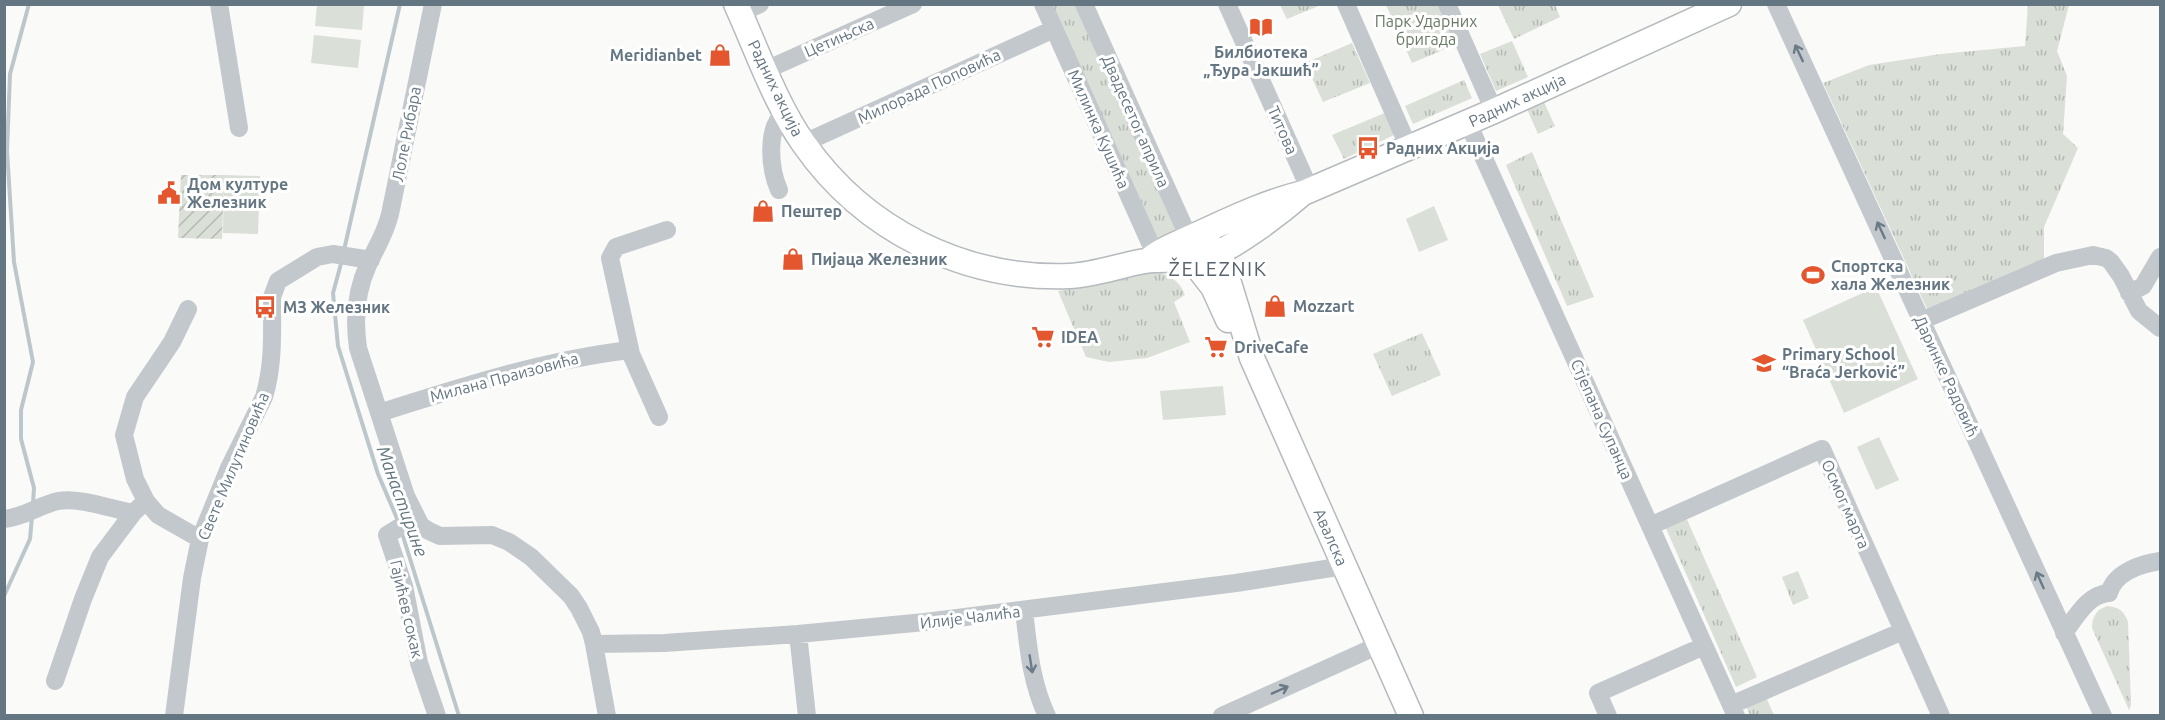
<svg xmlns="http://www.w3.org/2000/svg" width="2165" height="720" font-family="Ubuntu,sans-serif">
  <defs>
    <pattern id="grass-tufts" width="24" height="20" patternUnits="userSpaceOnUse" patternTransform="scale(1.5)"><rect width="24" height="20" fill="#dadfd7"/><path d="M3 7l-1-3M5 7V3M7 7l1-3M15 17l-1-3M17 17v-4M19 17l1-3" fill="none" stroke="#b4b9b4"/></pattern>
    <pattern id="garden-furrows" width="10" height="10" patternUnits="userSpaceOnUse" patternTransform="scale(1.5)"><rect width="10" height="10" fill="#dadfd7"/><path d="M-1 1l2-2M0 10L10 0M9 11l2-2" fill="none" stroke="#b4b9b4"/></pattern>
  </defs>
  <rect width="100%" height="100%" fill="#fafaf8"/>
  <path fill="url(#grass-tufts)" d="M 1047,5 L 1079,5 L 1181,231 L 1154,244 Z
    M 1280,5 L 1321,5 L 1287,19 Z
    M 1386,5 L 1443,5 L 1460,43 L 1412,63 Z
    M 1498,5 L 1555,5 L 1560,17 L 1514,39 Z
    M 2028,5 L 2069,5 L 2057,51 L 2067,76 L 2063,134 L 2078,148 L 2044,227 L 2044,262 L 1928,311 L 1823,83 L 1869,65 L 1941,54 L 2025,46 Z
    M 1512,41 L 1528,77 L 1496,91 L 1480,54 Z
    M 1352,43 L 1370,83 L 1323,102 L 1305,63 Z
    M 1464,80 L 1472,98 L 1413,124 L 1405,106 Z
    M 1544,102 L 1555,126 L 1538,134 L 1527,109 Z
    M 1392,110 L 1394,135 L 1344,159 L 1332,135 Z
    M 1532,152 L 1594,297 L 1567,306 L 1506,165 Z
    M 1151,272 C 1167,271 1180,281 1185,295 L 1174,302 L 1190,342 L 1147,358 L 1109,362 L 1086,357 L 1058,291 Z
    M 1422,333 L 1441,375 L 1392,396 L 1373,354 Z
    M 1685,515 L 1757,677 L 1736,687 L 1664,524 Z
    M 1798,571 L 1809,598 L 1793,605 L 1782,577 Z
    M 2107,606 C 2119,607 2124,611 2128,622 L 2131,705 L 2129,710 L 2092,628 C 2092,617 2096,610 2107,606 Z
    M 1765,695 L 1774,715 L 1750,715 L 1745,704 Z"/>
  <path fill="url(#garden-furrows)" d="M 181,175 L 224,175 L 222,239 L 178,238 Z"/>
  <path fill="#dadfd7" d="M 317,5 L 364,5 L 362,30 L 315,26 Z
    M 314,35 L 361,40 L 358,68 L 311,63 Z
    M 224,175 L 260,176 L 258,234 L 223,233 Z
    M 1434,206 L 1448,240 L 1419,252 L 1406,219 Z
    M 1876,287 L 1918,379 L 1844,413 L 1803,320 Z
    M 1223,386 L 1226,415 L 1163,420 L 1160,391 Z
    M 1879,437 L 1899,480 L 1876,490 L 1857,447 Z"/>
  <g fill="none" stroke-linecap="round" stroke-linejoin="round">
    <path stroke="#bbc7cb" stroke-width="4" d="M 29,4 L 10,74 L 7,151 L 14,262 L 33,362 L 21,410 L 21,439 L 34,488 L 33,503
      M 344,250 L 400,4
      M 342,260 L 333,293 L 338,346 L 378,474 L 399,523
      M 402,533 L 459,716
      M 4,596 L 30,539 L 32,516"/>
    <g stroke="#b5babe" stroke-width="27">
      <path id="major" d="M 736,4 C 757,50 775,103 804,144 C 864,230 964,280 1069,276 C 1095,275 1120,265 1145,261 C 1164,258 1185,262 1204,258 C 1231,251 1281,212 1303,193
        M 1205,242 L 1212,247 L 1222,260 L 1252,358 L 1411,716
        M 1190,245 L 1195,264 L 1213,287 L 1228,320
        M 1150,259 C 1160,250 1174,245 1187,239 C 1225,222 1262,203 1303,193 L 1494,111 L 1729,4"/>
    </g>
    <path stroke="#c3c8cc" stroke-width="18" d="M 219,4 L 239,128
      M 433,4 L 390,214 C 385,235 376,247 368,265 C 356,291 354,320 358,348 L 406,496 L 421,526 L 429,531 L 440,536 L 492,535 L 509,542 L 531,557 L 571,596 L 579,608 L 591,632 L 594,644 L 607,716
      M 1043,4 L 1155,254
      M 1084,4 L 1189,238
      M 1227,4 L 1310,190
      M 1346,4 L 1409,148
      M 1447,4 L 1494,111
      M 1776,4 L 2103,716
      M 740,13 L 760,4
      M 766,70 L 913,4
      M 1468,123 L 1736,716
      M 804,143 L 1054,29
      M 779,190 C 770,170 765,126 786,112
      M 2129,293 L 2143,286 L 2160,257
      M 188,309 L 172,342 L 135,397 L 124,435 L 135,479 L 146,501 L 158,515 L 200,539
      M 1921,321 L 2056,263 L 2093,255 L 2106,258 L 2111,262 L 2121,276 L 2139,311 L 2160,328
      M 379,413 C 461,387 544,360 630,350
      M 659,417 L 631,354 L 610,258 L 616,247 L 667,230
      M 416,517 L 387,535 L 404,586 L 419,663 L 437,716
      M 4,519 C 24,517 40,505 58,501 C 79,497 112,509 133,513
      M 1650,526 L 1822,449 L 1941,716
      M 1024,610 C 1028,646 1031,682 1047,716
      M 2064,633 C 2076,617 2088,594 2109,593 C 2115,572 2141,564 2160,561
      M 798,634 L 807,716
      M 594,644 L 664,643 L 798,634 L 925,622 L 1236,583 L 1344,566
      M 55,681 L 83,599 L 100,557 L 133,513 L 146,501
      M 1731,705 L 1903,631
      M 174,716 L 192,578 L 200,539 L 229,468 L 264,397 C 274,364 272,331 272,297 L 278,281 L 317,257 L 333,254 L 371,260
      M 1222,716 L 1379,645
      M 1608,716 L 1598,693 L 1704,646"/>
    <use href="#major" stroke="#fff" stroke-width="24"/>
  </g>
  <defs><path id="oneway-shaft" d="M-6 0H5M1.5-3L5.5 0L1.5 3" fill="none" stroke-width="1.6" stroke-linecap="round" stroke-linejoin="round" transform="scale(1.5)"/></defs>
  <g stroke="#6a7a87">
    <use href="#oneway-shaft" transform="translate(1799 53) rotate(-115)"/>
    <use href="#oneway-shaft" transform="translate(1881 230) rotate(-115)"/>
    <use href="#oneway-shaft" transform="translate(2040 580) rotate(-114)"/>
    <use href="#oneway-shaft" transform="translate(1031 664) rotate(81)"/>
    <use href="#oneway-shaft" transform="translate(1280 690) rotate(-24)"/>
  </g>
  <defs>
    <g id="library-bare" transform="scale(1.8)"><path d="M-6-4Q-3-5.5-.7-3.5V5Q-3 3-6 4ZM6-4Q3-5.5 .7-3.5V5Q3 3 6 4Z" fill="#e4572e" stroke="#fff" stroke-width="2.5" paint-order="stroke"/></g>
    <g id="shop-bare" transform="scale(1.8)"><path d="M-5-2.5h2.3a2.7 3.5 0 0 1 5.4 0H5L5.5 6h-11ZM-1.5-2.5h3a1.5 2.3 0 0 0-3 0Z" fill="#e4572e" stroke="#fff" stroke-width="2.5" paint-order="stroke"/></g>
    <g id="bus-bare" transform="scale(1.8)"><path d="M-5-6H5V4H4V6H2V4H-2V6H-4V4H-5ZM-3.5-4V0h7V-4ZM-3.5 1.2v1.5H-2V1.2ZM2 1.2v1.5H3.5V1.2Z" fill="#e4572e" stroke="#fff" stroke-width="2.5" paint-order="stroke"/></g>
    <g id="civic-bare" transform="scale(1.8)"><path d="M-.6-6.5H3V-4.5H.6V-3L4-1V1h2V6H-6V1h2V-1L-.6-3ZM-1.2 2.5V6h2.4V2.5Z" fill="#e4572e" stroke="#fff" stroke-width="2.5" paint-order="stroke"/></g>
    <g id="stadium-bare" transform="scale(1.8)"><path d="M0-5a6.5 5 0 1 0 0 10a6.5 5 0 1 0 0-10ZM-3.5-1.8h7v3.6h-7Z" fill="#e4572e" stroke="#fff" stroke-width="2.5" paint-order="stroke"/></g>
    <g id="supermarket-bare" transform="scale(1.8)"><path d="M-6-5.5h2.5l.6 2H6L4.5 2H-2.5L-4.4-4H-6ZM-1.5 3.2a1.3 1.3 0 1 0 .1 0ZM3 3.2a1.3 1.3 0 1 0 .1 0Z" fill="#e4572e" stroke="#fff" stroke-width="2.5" paint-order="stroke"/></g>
    <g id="school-bare" transform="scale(1.8)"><path d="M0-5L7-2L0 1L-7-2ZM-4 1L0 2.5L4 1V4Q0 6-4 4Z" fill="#e4572e" stroke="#fff" stroke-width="2.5" paint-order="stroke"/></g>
  </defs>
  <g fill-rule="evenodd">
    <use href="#library-bare" x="1261" y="27"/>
    <use href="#shop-bare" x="720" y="55"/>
    <use href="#bus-bare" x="1368" y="148"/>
    <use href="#civic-bare" x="169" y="193"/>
    <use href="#shop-bare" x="763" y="211"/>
    <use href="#shop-bare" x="793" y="259"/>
    <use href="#stadium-bare" x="1813" y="275"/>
    <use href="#shop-bare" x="1275" y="306"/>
    <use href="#bus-bare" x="265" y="307"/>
    <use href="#supermarket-bare" x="1043" y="337"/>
    <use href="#supermarket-bare" x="1216" y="347"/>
    <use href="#school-bare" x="1764" y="363"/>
  </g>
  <g text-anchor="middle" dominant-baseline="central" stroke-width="6" stroke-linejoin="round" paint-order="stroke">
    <g font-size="16" fill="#687a64" stroke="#fff">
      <text x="1426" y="21">Парк Ударних<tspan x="1426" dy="18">бригада</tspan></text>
    </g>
    <g font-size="16" fill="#657683" stroke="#fff">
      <text transform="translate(839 37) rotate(-24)">Цетињска</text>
      <text transform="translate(929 86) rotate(-25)">Милорада Поповића</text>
      <text transform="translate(776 88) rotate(64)">Радних акција</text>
      <text transform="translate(1517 100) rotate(-25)">Радних акција</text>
      <text transform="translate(1136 121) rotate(66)">Двадесетог априла</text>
      <text transform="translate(1099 129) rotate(66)">Милинка Кушића</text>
      <text transform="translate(1283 130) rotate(66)">Титова</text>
      <text transform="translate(406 134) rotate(-79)">Лоле Рибара</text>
      <text transform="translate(1947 376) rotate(65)">Даринке Радовић</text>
      <text transform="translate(504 377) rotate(-15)">Милана Праизовића</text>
      <text transform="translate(1602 419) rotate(66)">Стјепана Супанца</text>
      <text transform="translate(233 466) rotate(-67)">Свете Милутиновића</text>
      <text transform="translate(1846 504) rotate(66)">Осмог марта</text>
      <text transform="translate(1331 537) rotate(66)">Авалска</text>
      <text transform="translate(407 609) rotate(77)">Гајићев сокак</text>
      <text transform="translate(970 617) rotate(-7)">Илије Чалића</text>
    </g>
    <g font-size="16" font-weight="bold" fill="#657683" stroke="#fff" text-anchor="start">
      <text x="1261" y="52" text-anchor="middle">Билбиотека<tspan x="1261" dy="18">„Ђура Јакшић”</tspan></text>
      <text x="702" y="55" text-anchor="end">Meridianbet</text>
      <text x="1386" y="148">Радних Акција</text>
      <text x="187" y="184">Дом културе<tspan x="187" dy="18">Железник</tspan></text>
      <text x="781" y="211">Пештер</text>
      <text x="811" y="259">Пијаца Железник</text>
      <text x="1831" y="266">Спортска<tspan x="1831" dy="18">хала Железник</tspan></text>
      <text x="1293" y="306">Mozzart</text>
      <text x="283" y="307">МЗ Железник</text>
      <text x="1061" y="337">IDEA</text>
      <text x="1234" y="347">DriveCafe</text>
      <text x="1782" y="354">Primary School<tspan x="1782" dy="18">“Braća Jerković”</tspan></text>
    </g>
    <g font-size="18" font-style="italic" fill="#60757c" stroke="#fff">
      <text transform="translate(403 501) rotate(70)">Манастирине</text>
    </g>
    <g font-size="20" letter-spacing="1.5" fill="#57646e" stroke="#fff">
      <text x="1218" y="268">ŽELEZNIK</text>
    </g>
  </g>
  <rect width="2165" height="720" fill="none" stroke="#657683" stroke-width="12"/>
</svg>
